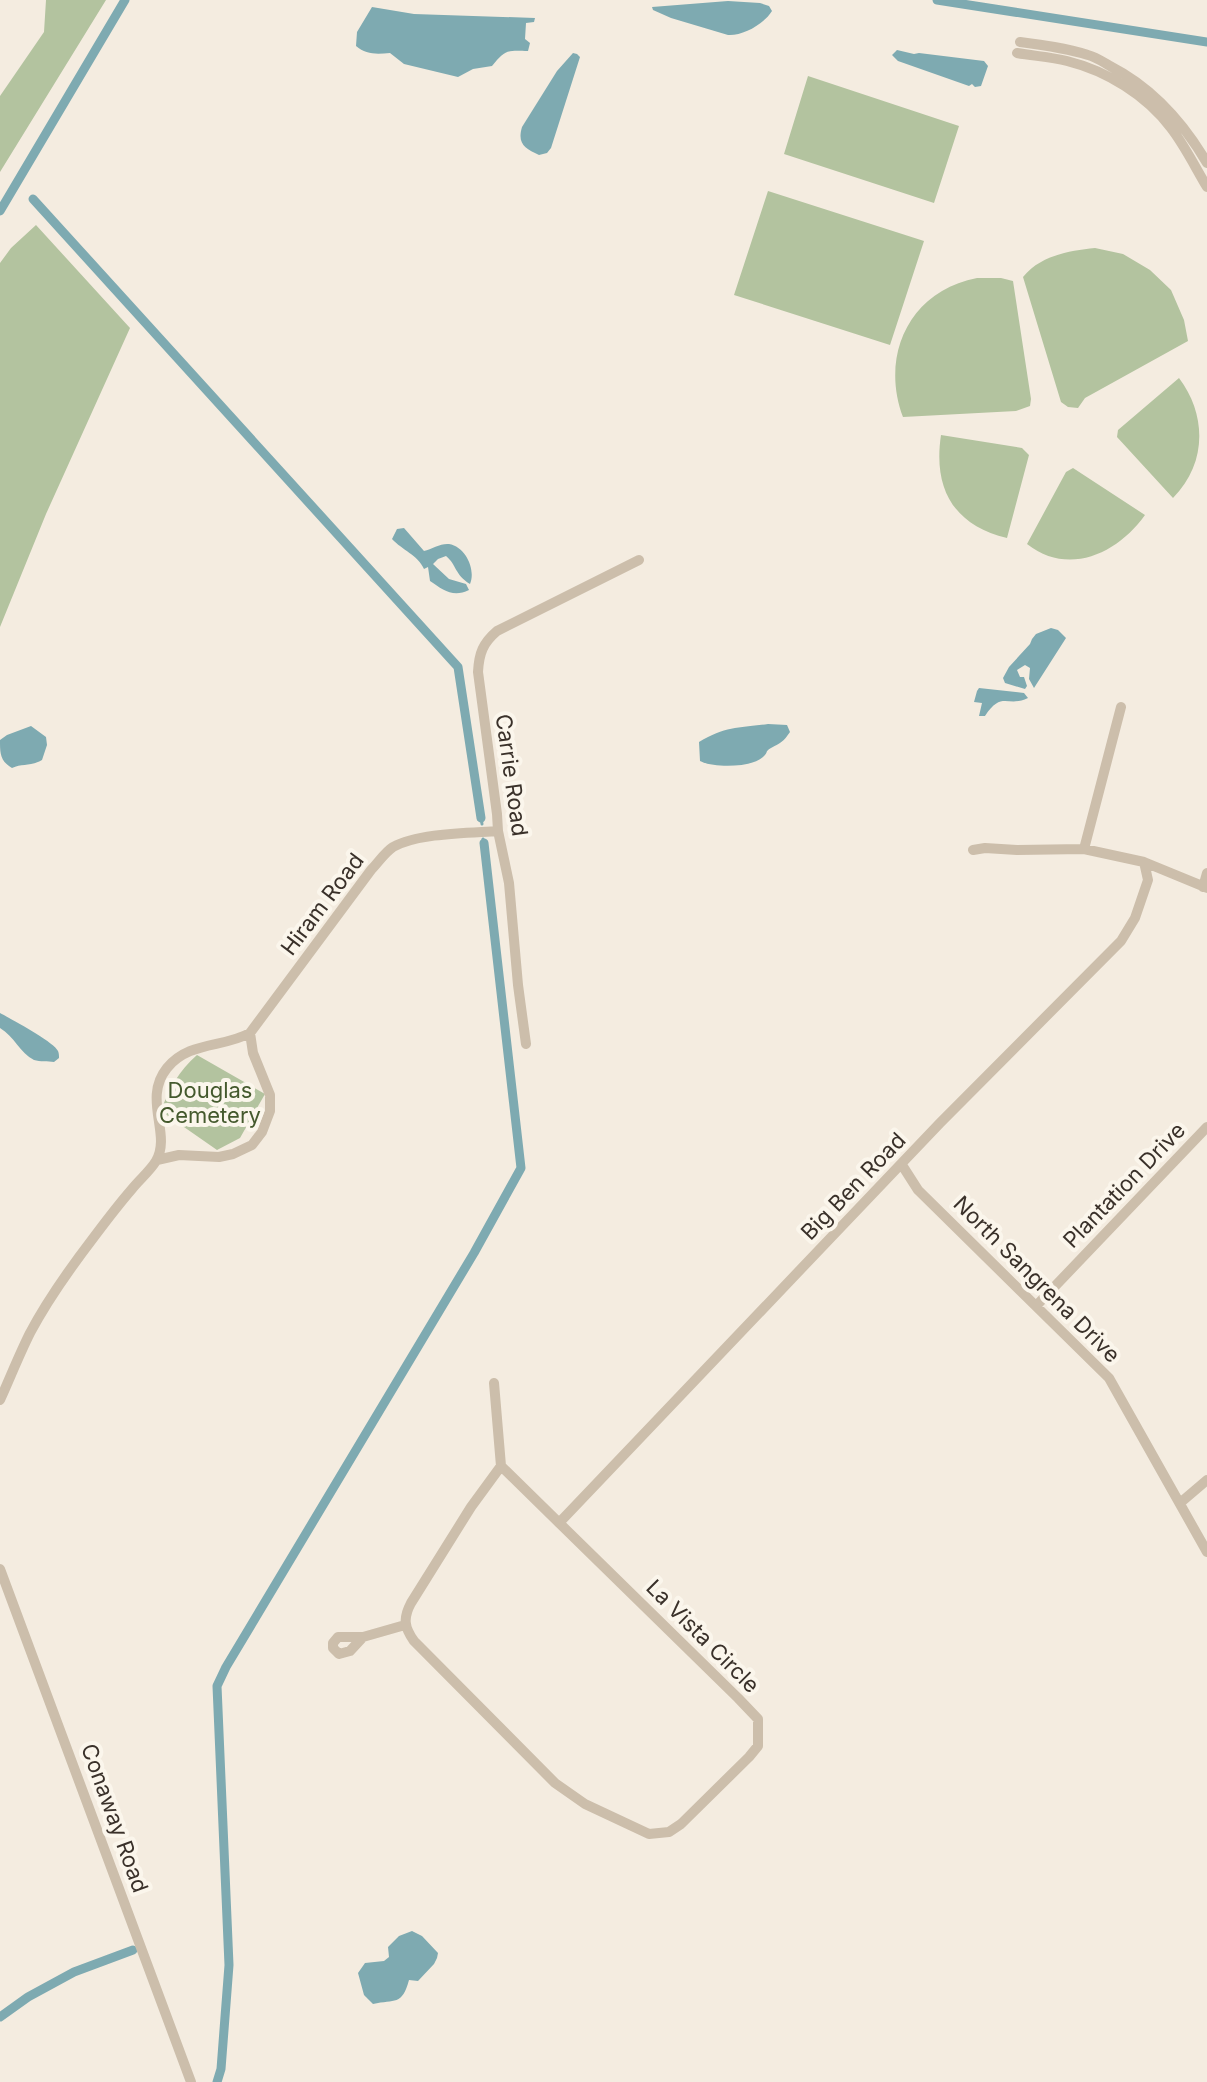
<svg xmlns="http://www.w3.org/2000/svg" width="1207" height="2082" font-family="Inter,sans-serif">
  <rect width="100%" height="100%" fill="#f4ece0"/>
  <path fill="#b3c39f" d="M 46,0 L 106,0 L 0,172 L 0,96 L 44,32 Z
    M 808,76 L 959,126 L 934,203 L 784,154 Z
    M 768,191 L 924,241 L 890,345 L 734,295 Z
    M 36,225 L 130,328 L 46,514 L 0,627 L 0,263 L 11,248 Z
    M 1095,248 L 1123,254 L 1150,270 L 1171,290 L 1184,320 L 1188,341 L 1085,398 L 1078,408 L 1068,407 L 1061,402 L 1023,277 C 1041,255 1069,251 1095,248 Z
    M 977,278 L 1001,278 L 1013,281 L 1031,399 L 1030,406 L 1016,411 L 903,417 C 880,356 909,291 977,278 Z
    M 1179,378 C 1207,415 1207,464 1173,498 L 1117,437 L 1118,430 Z
    M 941,435 L 1022,448 L 1029,455 L 1007,538 C 953,525 933,488 941,435 Z
    M 1073,468 L 1145,515 C 1118,553 1069,577 1027,544 L 1066,472 Z
    M 197,1055 L 265,1094 L 240,1138 L 217,1150 L 161,1111 C 169,1088 179,1071 197,1055 Z"/>
  <path fill="#7eaab1" d="M 728,1 L 760,3 L 769,6 L 772,11 C 764,24 743,36 728,35 L 671,18 L 653,10 L 652,7 Z
    M 372,7 L 414,14 L 535,18 L 534,22 L 526,23 L 525,39 L 530,43 L 528,51 C 507,50 505,50 492,66 L 473,69 L 458,77 L 404,64 L 390,53 C 377,54 366,55 356,46 L 357,32 Z
    M 897,50 L 914,54 L 919,53 L 984,61 L 988,66 L 981,86 L 975,87 L 972,84 L 969,86 L 898,61 L 892,55 Z
    M 573,53 L 577,54 L 580,57 L 551,148 L 547,153 L 539,155 C 525,148 517,144 522,127 L 557,71 Z
    M 404,528 L 424,551 C 432,549 441,543 449,544 C 466,547 476,570 470,584 C 454,574 457,565 446,556 L 438,559 L 433,564 L 449,579 L 466,584 L 469,590 C 453,598 443,590 430,581 L 428,567 L 424,569 C 418,555 402,550 392,539 L 397,529 Z
    M 1051,628 L 1058,630 L 1066,638 L 1034,688 L 1029,679 L 1030,668 L 1025,665 L 1017,670 L 1020,677 L 1024,677 L 1027,686 L 1025,689 L 1005,683 L 1003,678 L 1009,667 L 1030,644 L 1032,639 L 1036,634 Z
    M 979,688 L 1024,693 L 1028,698 C 1007,708 1002,690 985,716 L 979,716 L 982,703 L 974,702 L 977,691 Z
    M 768,724 L 787,725 L 790,732 C 783,742 782,742 771,748 C 764,752 769,752 763,757 C 751,768 713,768 700,761 L 699,742 C 726,726 739,728 768,724 Z
    M 31,726 L 46,737 L 47,745 L 42,760 C 30,767 22,763 12,768 C 0,761 0,753 0,740 L 7,735 Z
    M 0,1013 C 11,1019 54,1042 58,1051 C 59,1053 59,1056 59,1058 L 54,1062 C 48,1061 40,1062 34,1060 C 20,1053 14,1036 0,1028 Z
    M 412,1931 L 422,1936 L 438,1953 L 437,1958 L 434,1964 L 418,1981 L 409,1980 C 402,2006 395,1999 373,2004 L 364,1995 L 358,1973 L 365,1963 L 384,1961 L 389,1957 L 388,1947 L 399,1936 Z"/>
  <g fill="none" stroke-linecap="round" stroke-linejoin="round">
    <path stroke="#7eaab1" stroke-width="3" d="M 481,818 L 482,824
      M 483,839 L 484,843"/>
    <path stroke="#7eaab1" stroke-width="9" d="M 937,0 L 1207,42
      M 33,199 L 458,667 L 481,818
      M 0,211 L 125,0
      M 0,2017 L 28,1997 L 74,1972 L 133,1950
      M 217,2082 L 221,2069 L 229,1965 L 217,1686 L 226,1667 L 474,1253 L 521,1168 L 484,843"/>
    <path stroke="#ccbeab" stroke-width="10" d="M 1020,42 C 1043,45 1066,48 1088,55 C 1096,57 1103,62 1110,66 C 1153,88 1183,122 1207,163
      M 1017,53 C 1034,56 1051,57 1067,61 C 1107,71 1146,95 1171,128 C 1185,146 1195,167 1207,187
      M 1084,849 L 1121,707
      M 973,850 L 985,848 L 1017,850 L 1084,849 L 1144,862 L 1207,888
      M 1203,887 L 1207,873
      M 526,1044 L 518,985 L 509,883 L 498,831 L 497,814 L 478,672 C 479,653 483,643 497,631 L 639,560
      M 157,1160 L 179,1155 L 219,1157 L 233,1154 L 252,1145 L 262,1132 L 270,1111 L 270,1095 L 253,1053 L 250,1033
      M 902,1165 L 918,1190 L 1109,1378 L 1207,1552
      M 1037,1305 L 1207,1127
      M 494,1383 L 501,1466
      M 0,1400 C 10,1378 19,1355 30,1333 C 48,1299 71,1267 94,1237 C 106,1221 119,1204 132,1189 C 139,1180 150,1171 156,1161 C 172,1134 142,1099 167,1068 C 189,1041 223,1048 250,1033 L 371,870 C 378,863 385,852 393,847 C 418,833 469,833 498,831
      M 501,1466 L 738,1698 L 758,1719 L 758,1746 L 749,1757 L 681,1824 L 669,1832 L 649,1834 L 585,1804 L 555,1783 L 414,1641 C 404,1627 403,1618 411,1603 L 471,1507 Z
      M 1180,1503 L 1207,1480
      M 559,1523 L 940,1123 L 1121,941 L 1135,918 L 1148,880 L 1144,862
      M 0,1569 L 191,2082
      M 363,1637 L 350,1651 L 339,1654 L 333,1648 L 333,1643 L 338,1637 L 363,1637 L 405,1625"/>
  </g>
  <g text-anchor="middle" dominant-baseline="central" stroke-width="8" stroke-linejoin="round" paint-order="stroke">
    <g font-size="22" fill="#3a312a" stroke="#fbf6ec">
      <text transform="translate(512 775) rotate(82)">Carrie Road</text>
      <text transform="translate(322 904) rotate(-53)">Hiram Road</text>
      <text transform="translate(1124 1185) rotate(-46)">Plantation Drive</text>
      <text transform="translate(853 1186) rotate(-46)">Big Ben Road</text>
      <text transform="translate(1037 1279) rotate(45)">North Sangrena Drive</text>
      <text transform="translate(703 1636) rotate(45)">La Vista Circle</text>
      <text transform="translate(115 1818) rotate(70)">Conaway Road</text>
    </g>
    <g font-size="22" fill="#44592d" stroke="#fbf6ec">
      <text x="210" y="1090">Douglas<tspan x="210" dy="25">Cemetery</tspan></text>
    </g>
  </g>
</svg>
